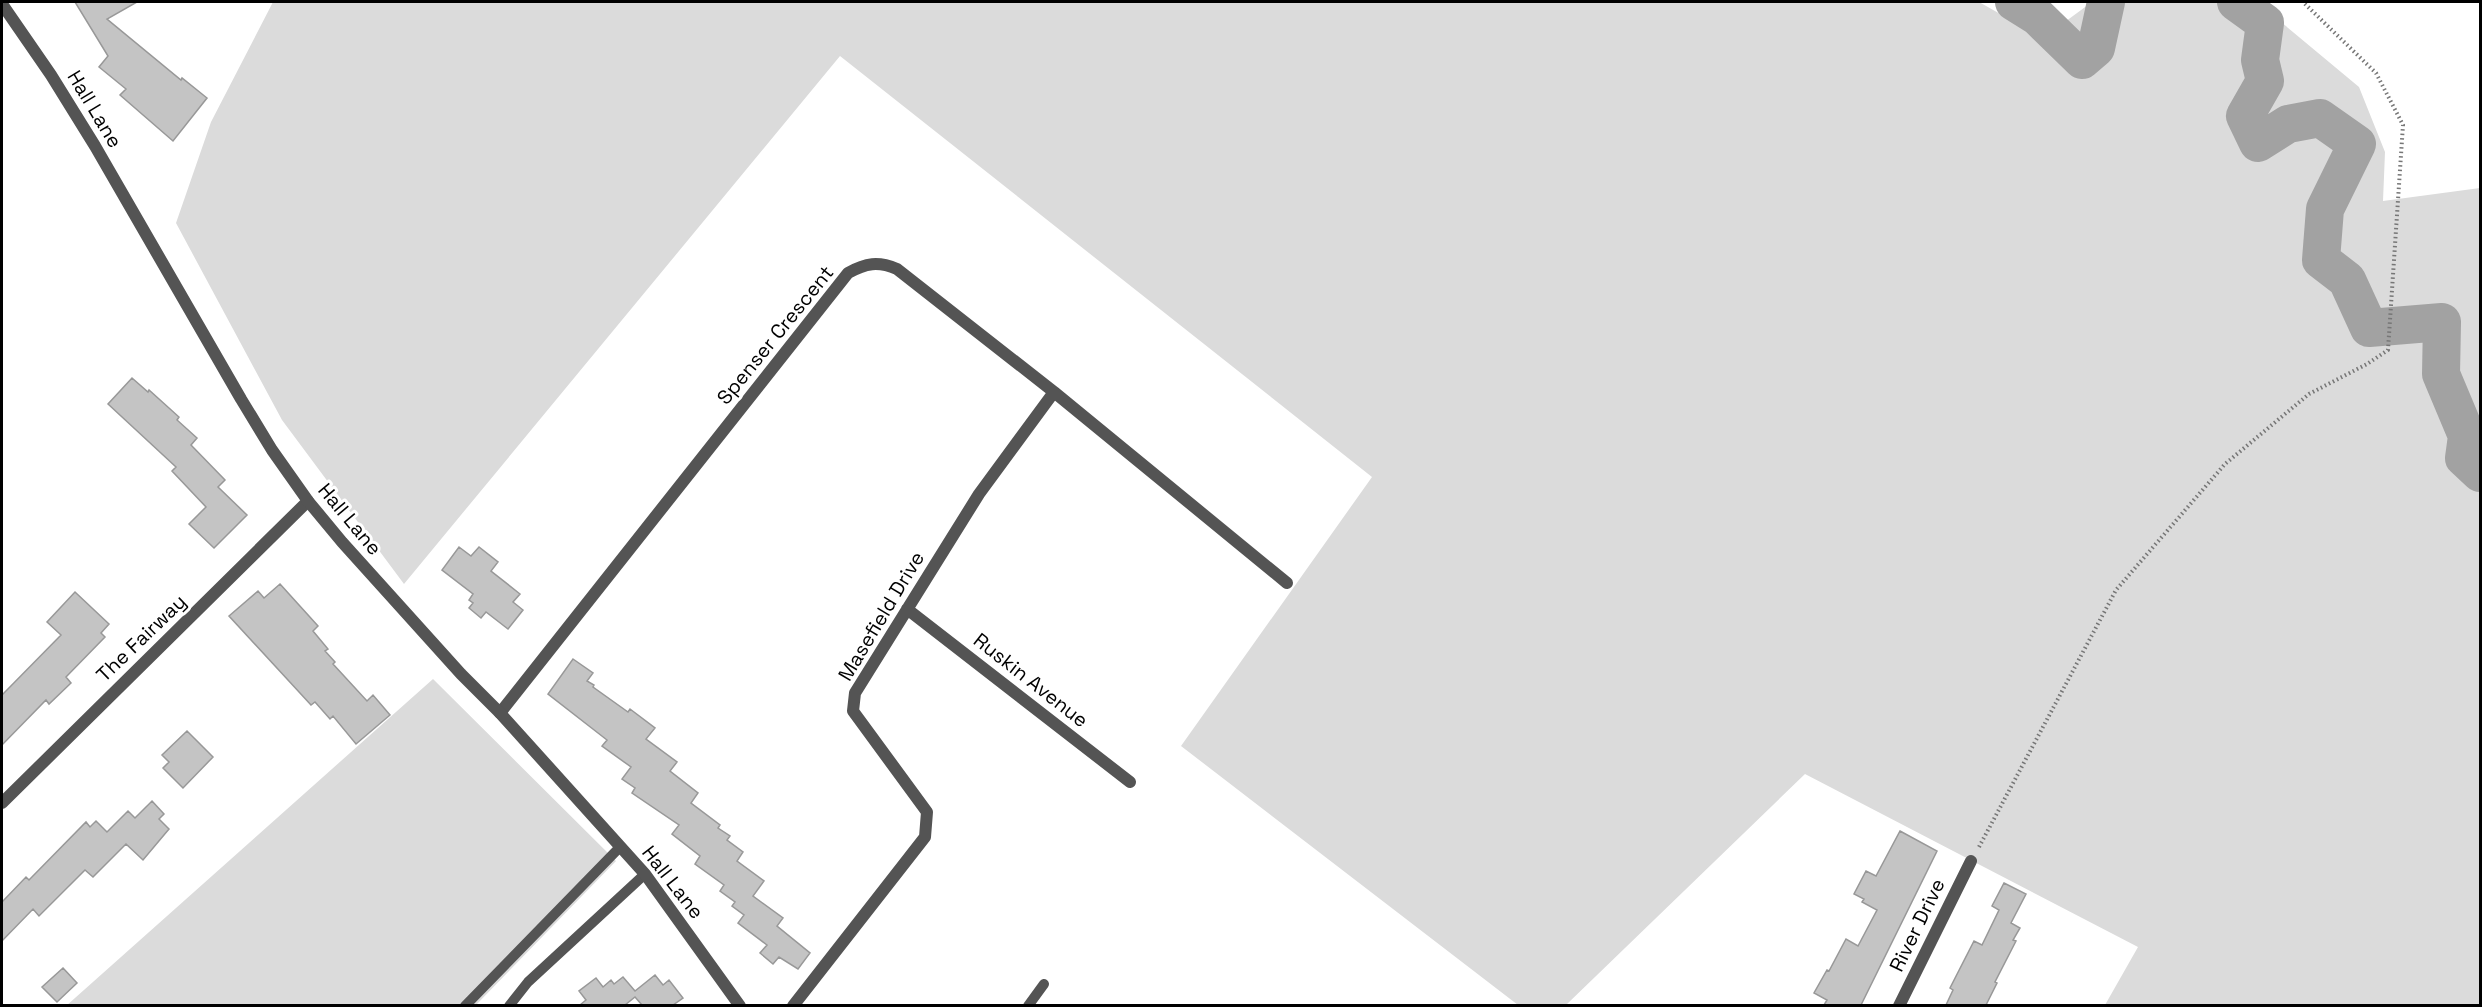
<svg xmlns="http://www.w3.org/2000/svg" width="2482" height="1007" font-family="'Space Grotesk',sans-serif">
  <rect width="100%" height="100%" fill="#fff"/>
  <path fill="#dbdbdb" d="M 273,2 L 1979,2 L 2043,38 L 2092,2 L 2257,2 L 2359,87 L 2385,152 L 2383,201 L 2480,188 L 2480,1005 L 2105,1005 L 2138,947 L 1805,774 L 1566,1005 L 1518,1005 L 1181,746 L 1372,477 L 840,56 L 404,584 L 282,420 L 176,223 L 211,122 Z
    M 433,679 L 616,861 L 476,1005 L 66,1006 Z"/>
  <g fill="none" stroke-linecap="round" stroke-linejoin="round">
    <path stroke="#a2a2a2" stroke-width="38" d="M 2014,2 L 2038,17 L 2082,60 L 2096,48 L 2106,2
      M 2236,2 L 2265,23 L 2260,60 L 2265,81 L 2245,116 L 2258,143 L 2288,124 L 2320,118 L 2357,144 L 2325,209 L 2321,260 L 2347,280 L 2369,328 L 2442,322 L 2441,374 L 2467,436 L 2464,458 L 2480,473"/>
  </g>
  <path fill="#c4c4c4" stroke="#989898" stroke-width="1.5" d="M 75,2 L 137,2 L 107,19 L 181,80 L 182,78 L 207,98 L 173,141 L 120,95 L 126,89 L 99,67 L 108,56 Z
    M 132,378 L 148,392 L 149,390 L 179,417 L 177,420 L 197,438 L 191,445 L 225,480 L 218,487 L 247,515 L 214,548 L 189,524 L 206,507 L 172,471 L 176,467 L 108,404 Z
    M 459,547 L 471,556 L 479,547 L 498,562 L 491,571 L 520,594 L 513,602 L 523,610 L 508,629 L 486,612 L 481,618 L 469,608 L 473,603 L 469,600 L 473,594 L 442,570 Z
    M 280,584 L 318,626 L 313,631 L 328,649 L 325,651 L 335,662 L 333,664 L 367,701 L 373,695 L 390,715 L 356,744 L 333,716 L 330,719 L 315,702 L 311,705 L 229,616 L 258,591 L 264,598 Z
    M 75,592 L 109,624 L 101,633 L 105,637 L 66,677 L 71,683 L 49,704 L 46,700 L 2,745 L 2,695 L 61,635 L 47,622 Z
    M 573,659 L 593,673 L 587,681 L 594,685 L 593,687 L 628,712 L 630,709 L 655,728 L 646,739 L 677,762 L 670,771 L 698,793 L 691,803 L 720,825 L 718,828 L 730,836 L 727,840 L 743,852 L 737,861 L 764,881 L 753,896 L 783,918 L 777,926 L 810,953 L 798,969 L 779,957 L 773,964 L 760,953 L 767,945 L 738,923 L 744,915 L 732,906 L 735,902 L 720,891 L 724,885 L 695,864 L 700,856 L 672,834 L 679,825 L 632,793 L 635,788 L 622,779 L 631,767 L 602,746 L 607,740 L 548,694 Z
    M 187,731 L 213,757 L 183,788 L 163,768 L 169,762 L 162,755 Z
    M 152,801 L 164,814 L 159,819 L 169,829 L 143,860 L 126,844 L 93,877 L 85,870 L 39,916 L 33,909 L 2,941 L 2,902 L 26,877 L 29,880 L 86,822 L 90,827 L 96,821 L 107,832 L 128,811 L 135,818 Z
    M 1900,831 L 1937,851 L 1861,1005 L 1824,1005 L 1827,1000 L 1814,993 L 1827,970 L 1829,971 L 1846,939 L 1858,946 L 1877,910 L 1862,902 L 1864,899 L 1854,894 L 1866,871 L 1876,876 Z
    M 2004,883 L 2026,894 L 2011,923 L 2020,928 L 2013,940 L 2016,941 L 1995,982 L 1997,983 L 1986,1005 L 1946,1005 L 1953,990 L 1950,988 L 1974,941 L 1982,945 L 1999,910 L 1992,906 Z
    M 63,968 L 77,983 L 57,1002 L 42,987 Z
    M 655,975 L 663,985 L 669,980 L 683,998 L 673,1005 L 642,1005 L 635,997 L 625,1005 L 580,1005 L 586,1000 L 579,991 L 596,978 L 603,987 L 611,980 L 614,984 L 623,977 L 635,991 Z"/>
  <g fill="none" stroke-linecap="round" stroke-linejoin="round">
    <path stroke="#767676" stroke-width="4" stroke-dasharray="1.5 3" stroke-linecap="butt" d="M 1979,847 L 2116,590 L 2225,464 L 2309,394 L 2367,364 L 2388,350 L 2403,125 L 2376,73 L 2303,2"/>
    <path stroke="#545454" stroke-width="10" d="M 465,1006 L 620,847
      M 509,1006 L 528,982 L 645,874
      M 1028,1006 L 1044,984"/>
    <path stroke="#545454" stroke-width="12" d="M 907,609 L 1130,782
      M 500,713 L 848,273 C 866,263 878,261 897,269 L 1054,392 L 1287,583
      M 2,803 L 308,501
      M 793,1006 L 925,837 L 927,812 L 853,711 L 855,693 L 979,494 L 1054,392
      M 1899,1006 L 1971,861"/>
    <path stroke="#545454" stroke-width="12" d="M 2,4 L 51,75 L 95,146 L 241,399 L 272,450 L 308,501 L 342,542 L 461,674 L 500,713 L 645,874 L 740,1006"/>
  </g>
  <g text-anchor="middle" dominant-baseline="central" stroke-width="6" stroke-linejoin="round" paint-order="stroke">
    <g font-size="20" fill="#000" stroke="#fff">
      <text transform="translate(95 109) rotate(59)">Hall Lane</text>
      <text transform="translate(775 335) rotate(-51)">Spenser Crescent</text>
      <text transform="translate(350 519) rotate(50)">Hall Lane</text>
      <text transform="translate(881 616) rotate(-59)">Masefield Drive</text>
      <text transform="translate(141 638) rotate(-44)">The Fairway</text>
      <text transform="translate(1031 680) rotate(38)">Ruskin Avenue</text>
      <text transform="translate(673 882) rotate(52)">Hall Lane</text>
      <text transform="translate(1917 925) rotate(-64)">River Drive</text>
    </g>
  </g>
  <rect width="2482" height="1007" fill="none" stroke="#000000" stroke-width="6"/>
</svg>
